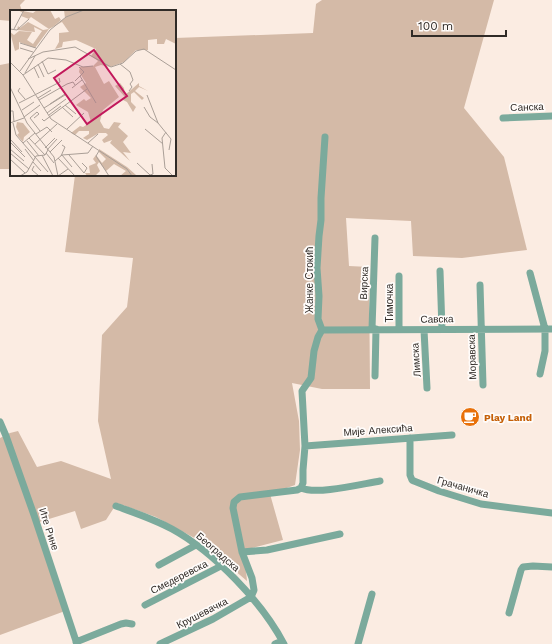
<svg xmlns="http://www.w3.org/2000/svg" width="552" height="644" font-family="'Work Sans',sans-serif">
  <rect width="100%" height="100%" fill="#fbece2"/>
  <path fill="#d4baa7" d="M 0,0 L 25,0 L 20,5 L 22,11 L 11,11 L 11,21 L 0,20 Z
    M 322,0 L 494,0 L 464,108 L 504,157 L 527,250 L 462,258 L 413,256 L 411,221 L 346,218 L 349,266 L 369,267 L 370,389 L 322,389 L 292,383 L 299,421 L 300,450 L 295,485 L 270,494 L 283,540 L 244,550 L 247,581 L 200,541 L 156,517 L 117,503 L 106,520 L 81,529 L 75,511 L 36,523 L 65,611 L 0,635 L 0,438 L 10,433 L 18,431 L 37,467 L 61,461 L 111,479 L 98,421 L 102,335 L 127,307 L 133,258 L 65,252 L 75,175 L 175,175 L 175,38 L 313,33 L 316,4 Z
    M 11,35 L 11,169 L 0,169 L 0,65 L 10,63 Z"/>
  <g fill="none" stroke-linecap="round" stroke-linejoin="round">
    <path stroke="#7baa9c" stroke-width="7" d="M 503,118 L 552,116
      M 440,271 L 442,329
      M 530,273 L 545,329 L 545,351 L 540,374
      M 480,285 L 483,385
      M 372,329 L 375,238
      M 399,329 L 399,276
      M 322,330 L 552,329
      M 424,330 L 427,388
      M 375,376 L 376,329
      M 0,422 L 6,436 L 34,515 L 77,644
      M 410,438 L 410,475 L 412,480 L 414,481 L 439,491 L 481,504 L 552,513
      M 305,446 L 452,435
      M 301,488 L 303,483 L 303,470 L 305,446 L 302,391 L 311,378 L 314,351 L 318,337 L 322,330 L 318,319 L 319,296 L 317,268 L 319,236 L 321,220 L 321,198 L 325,137
      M 301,488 C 317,495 361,484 380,481
      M 116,506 C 135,513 154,519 172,529 C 214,552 262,602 284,644
      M 242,552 L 267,550 L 340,534
      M 159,565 L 196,545
      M 251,597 L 254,590 L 252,578 L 242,552 L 233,508 L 234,502 L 240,497 L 297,490 L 301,488
      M 145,605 L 221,566
      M 509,613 L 521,570 L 523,567 L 533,566 L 552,567
      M 76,642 L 121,624 L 126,623 L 132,624
      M 160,644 L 213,619 L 251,597
      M 275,644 L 282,641
      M 358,644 L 372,594"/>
  </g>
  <defs>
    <g id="cafe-disc" transform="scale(1)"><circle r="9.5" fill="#e8710a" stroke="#fffcfa"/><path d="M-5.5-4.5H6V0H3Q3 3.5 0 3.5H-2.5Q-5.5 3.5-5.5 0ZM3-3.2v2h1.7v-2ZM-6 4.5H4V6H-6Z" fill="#fff"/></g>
  </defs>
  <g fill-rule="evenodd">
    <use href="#cafe-disc" x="470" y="417"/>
  </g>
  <g text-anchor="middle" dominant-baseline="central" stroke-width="3.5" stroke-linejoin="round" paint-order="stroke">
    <g font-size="10" fill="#302b27" stroke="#fffcfa">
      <text transform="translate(527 107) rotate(-2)">Санска</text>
      <text transform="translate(309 280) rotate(-90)">Жанке Стокић</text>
      <text transform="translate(364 283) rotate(-87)">Вирска</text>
      <text transform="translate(389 303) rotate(-90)">Тимочка</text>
      <text transform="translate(437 319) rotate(-1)">Савска</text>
      <text transform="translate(472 357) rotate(-92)">Моравска</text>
      <text transform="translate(416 360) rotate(-94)">Лимска</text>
      <text transform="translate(378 430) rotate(-4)">Мије Алексића</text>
      <text transform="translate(463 487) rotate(16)">Грачаничка</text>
      <text transform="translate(49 529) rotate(72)">Ите Рине</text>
      <text transform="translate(218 552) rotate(41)">Београдска</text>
      <text transform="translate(179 577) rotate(-27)">Смедеревска</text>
      <text transform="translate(202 613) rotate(-27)">Крушевачка</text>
    </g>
    <g font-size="10" font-weight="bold" fill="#c56008" stroke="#fffcfa" text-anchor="start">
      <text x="484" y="417">Play Land</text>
    </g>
  </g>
  <g transform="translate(10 10)">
    <rect width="166" height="166" fill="#fbece2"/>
    <path d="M 8,0 L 23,3 L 27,0 L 40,0 L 45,9 L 49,7 L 51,10 L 44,16 L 55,8 L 54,0 L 166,0 L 166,34 L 156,29 L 154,34 L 147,34 L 147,29 L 138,30 L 138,40 L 126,40 L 114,52 L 100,57 L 91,55 L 85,57 L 94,74 L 99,71 L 109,87 L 93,100 L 90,111 L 94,118 L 99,119 L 104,112 L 111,113 L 108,117 L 118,126 L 113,132 L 121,143 L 113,142 L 120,151 L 100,133 L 102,130 L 94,133 L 92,130 L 98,125 L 96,123 L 89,123 L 77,130 L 73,128 L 79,124 L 79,121 L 69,121 L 65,125 L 61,123 L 70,116 L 73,117 L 81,112 L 78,102 L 66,95 L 74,89 L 76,91 L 81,88 L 70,77 L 76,73 L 69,62 L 70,57 L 83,56 L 88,51 L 81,46 L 86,39 L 66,30 L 53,32 L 52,37 L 45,39 L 49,32 L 49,23 L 59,22 L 52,12 L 39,19 L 25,38 L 9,32 L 9,39 L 5,41 L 0,22 L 4,25 L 9,21 L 22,22 L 17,30 L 23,34 L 32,21 L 24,17 L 25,22 L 7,20 L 8,16 L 10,18 L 18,12 L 33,20 L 39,19 L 21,7 L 19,9 L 11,6 L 13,3 ZM 110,73 L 114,78 L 115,85 L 129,73 L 129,76 L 138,81 L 129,77 L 125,81 L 134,88 L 132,90 L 124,82 L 121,84 L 121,92 L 126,97 L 123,102 L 117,92 L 113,90 L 115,87 L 105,76 ZM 7,112 L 13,113 L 20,122 L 14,127 L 13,132 L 7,125 L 9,123 L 6,117 ZM 89,139 L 117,157 L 126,165 L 110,166 L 116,161 L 104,154 L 96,161 L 89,152 L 87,155 L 90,161 L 85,166 L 77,166 L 75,163 L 80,163 L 79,156 L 86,153 L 83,149 L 86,145 L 92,153 L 96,149 L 89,142 Z" fill="#d4baa7"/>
    <path fill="none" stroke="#aa9f97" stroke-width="1" d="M 0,19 L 7,20 L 19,9M 4,19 L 14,0M 10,33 L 26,38M 10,38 L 23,42M 18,49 L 33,42 L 65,37 L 101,57 L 113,53 L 126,41 L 134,39 L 166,60M 32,51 L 38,64 L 46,60M 0,52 L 13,65 L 41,109 L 117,159 L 122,166M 28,54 L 34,67M 110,54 L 120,62 L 123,70 L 120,74 L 122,77 L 119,81M 24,57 L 29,68M 10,61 L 40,20 L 56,7 L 74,0M 15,63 L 25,46M 13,65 L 38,48 L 56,50 L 73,57 L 83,56M 70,66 L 86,93M 65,71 L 74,62 L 69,57M 0,77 L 17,113 L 44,147 L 48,166M 10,78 L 8,81 L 15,89M 62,78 L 72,70M 137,85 L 148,113M 28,88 L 41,80M 29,90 L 57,74 L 63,72 L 65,75M 9,93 L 50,72 L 49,68M 40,94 L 55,84M 55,95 L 66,104M 52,97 L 63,107M 134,97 L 140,107 L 148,113 L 161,129 L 159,140M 34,98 L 55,85M 12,100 L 24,92M 0,101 L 3,101 L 4,112M 37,103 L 56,89M 39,105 L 51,96M 14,107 L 30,95M 24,108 L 29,104 L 27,102 L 20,108 L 30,121M 32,109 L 34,111 L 77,79M 0,113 L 14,108M 3,113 L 6,125 L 25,147M 57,119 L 74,103M 135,119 L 153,134M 156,122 L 152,128 L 155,158 L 163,166M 26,124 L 37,117 L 42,122M 19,128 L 35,145M 1,130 L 12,142M 17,131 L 29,146M 0,132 L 15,147M 13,133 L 25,123M 78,133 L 88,124M 25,134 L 47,114M 35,138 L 45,128M 0,139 L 14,151M 15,139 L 24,151M 37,140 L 47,129M 89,141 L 86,146 L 99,166M 40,142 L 52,130M 0,143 L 19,159M 36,143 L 44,153M 32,145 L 43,166M 52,145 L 62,157M 59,145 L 74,163 L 77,158 L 72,153M 51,146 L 55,137 L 52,135M 25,147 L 38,162M 48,148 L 65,166M 0,149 L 15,163M 45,151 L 52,145 L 78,143 L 83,136M 23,152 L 31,161M 127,153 L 140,165 L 143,164 L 142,154M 24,156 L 22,160 L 29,166M 10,166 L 17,162 L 26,146 L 35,145 L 38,140M 48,166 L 58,159"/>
    <path fill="#c2185b" fill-opacity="0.15" stroke="#c2185b" stroke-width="2" d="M 84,40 L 117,86 L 77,114 L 44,68 Z"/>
    <rect width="166" height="166" fill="none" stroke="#302b27" stroke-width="2"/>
  </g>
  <path d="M412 30v6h94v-6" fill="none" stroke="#302b27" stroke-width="2"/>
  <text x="418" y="30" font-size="12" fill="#302b27" stroke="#fffcfa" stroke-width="3" paint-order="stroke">100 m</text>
</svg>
